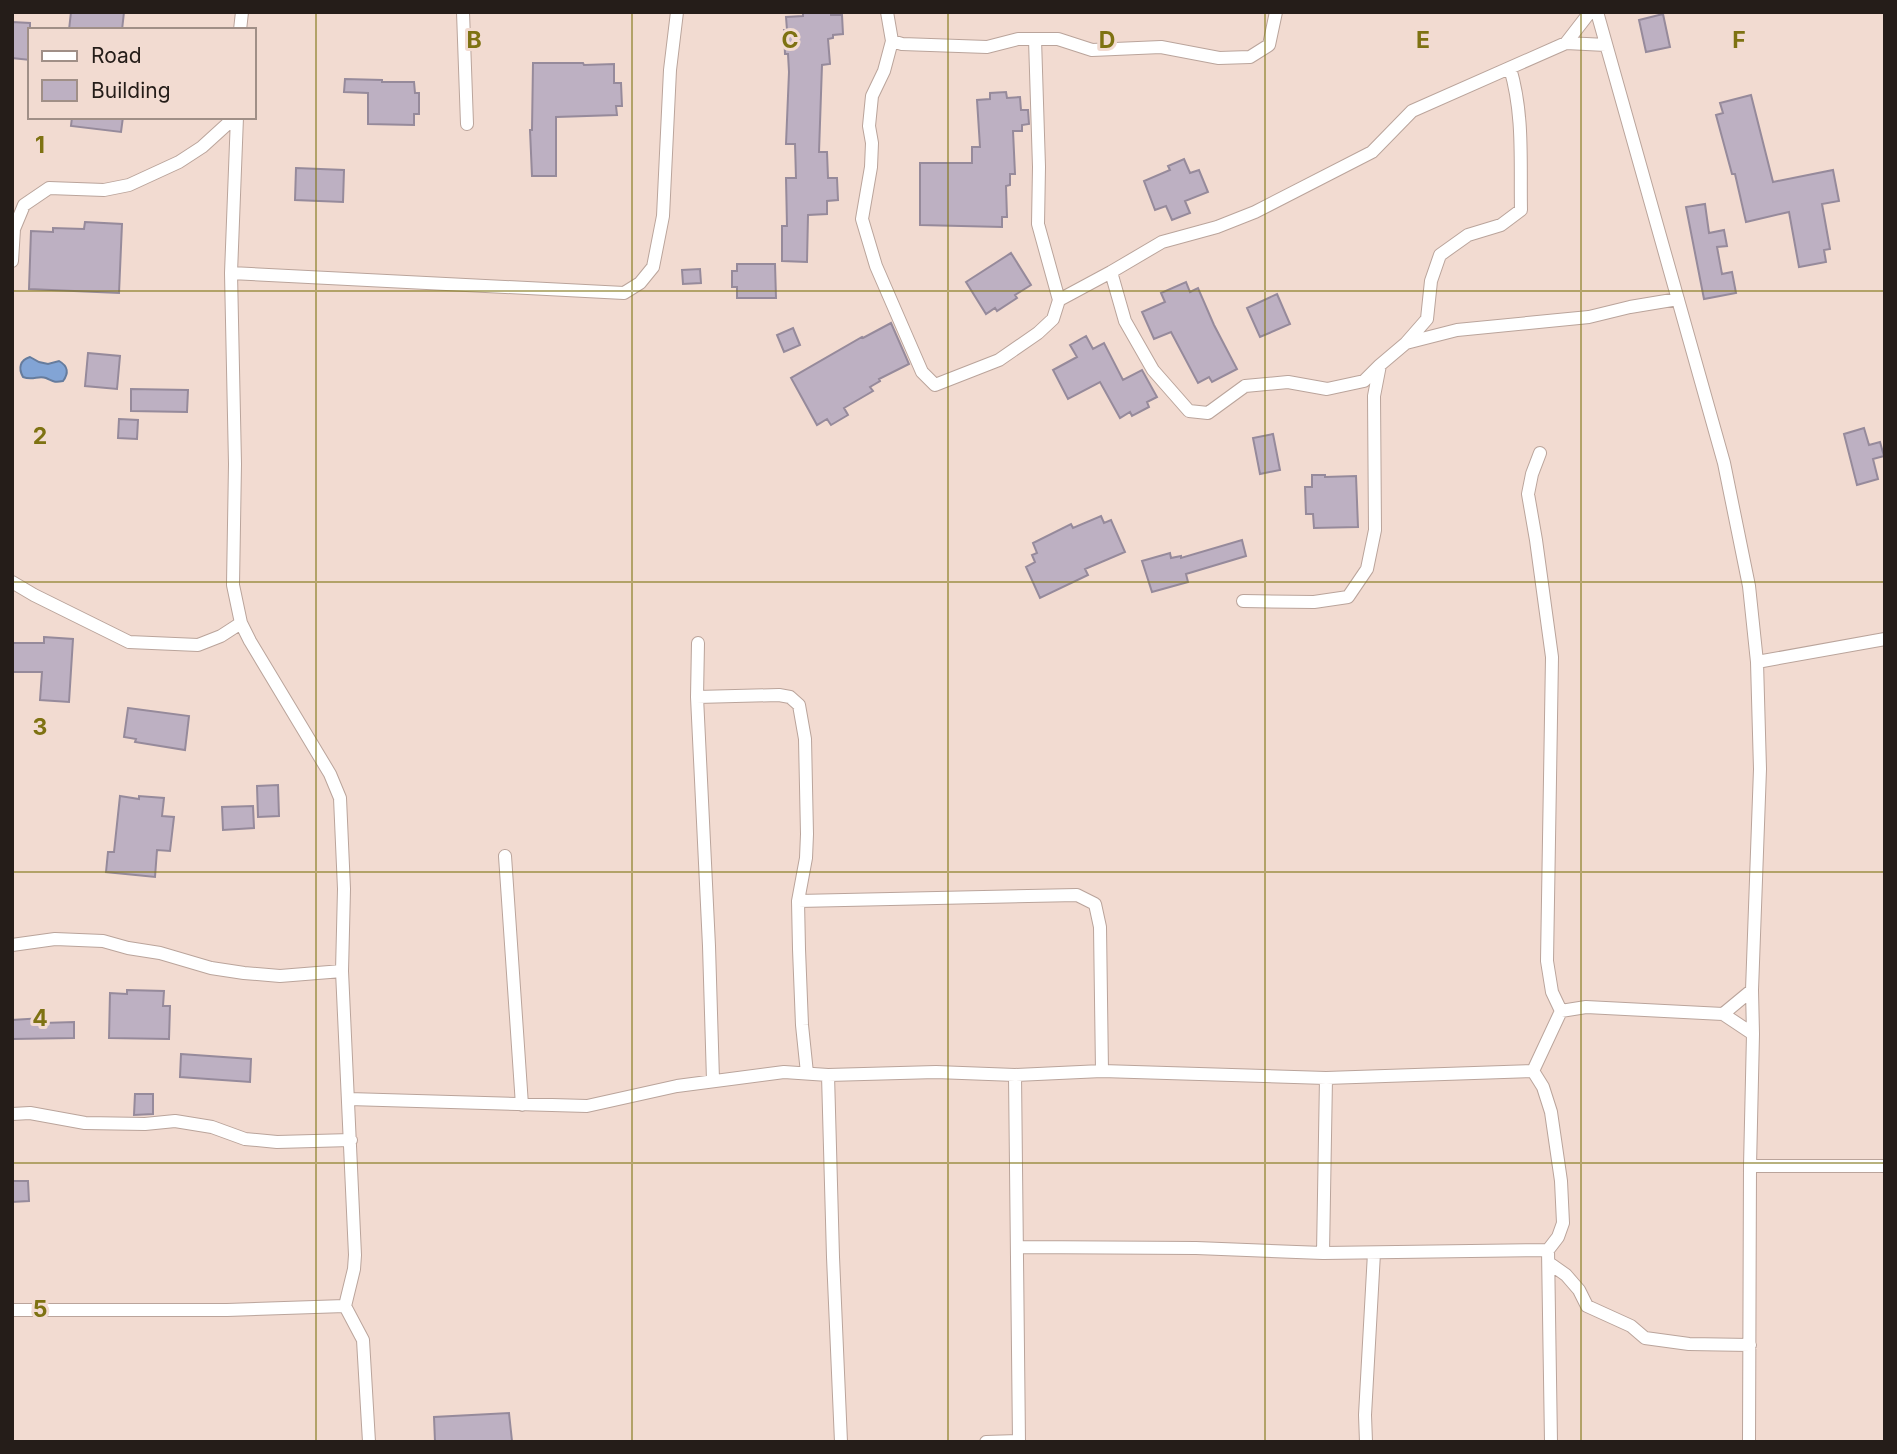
<svg xmlns="http://www.w3.org/2000/svg" width="1897" height="1454" font-family="Inter,sans-serif">
  <rect width="100%" height="100%" fill="#f2dbd1"/>
  <path fill="#82a4d5" stroke="#667c9d" stroke-width="2" d="M 30,357 L 39,362 L 48,364 L 59,361 C 68,366 69,373 63,381 C 54,383 53,381 46,378 C 38,375 33,381 23,377 C 18,368 20,360 30,357 Z"/>
  <path fill="#bdb0c2" stroke="#968a9b" stroke-width="2" d="M 71,12 L 124,12 L 122,30 L 69,30 Z
    M 803,12 L 831,12 L 831,15 L 842,15 L 843,34 L 833,35 L 833,38 L 828,39 L 830,64 L 822,65 L 819,152 L 827,152 L 828,178 L 837,178 L 838,200 L 827,201 L 827,214 L 808,215 L 807,262 L 782,261 L 782,226 L 787,226 L 786,178 L 796,178 L 795,144 L 786,144 L 789,72 L 788,54 L 785,54 L 784,30 L 787,30 L 786,17 L 803,16 Z
    M 1663,14 L 1670,47 L 1646,52 L 1639,20 Z
    M 12,22 L 30,23 L 30,60 L 12,58 Z
    M 533,63 L 583,63 L 584,65 L 614,64 L 614,83 L 621,83 L 622,106 L 616,106 L 617,115 L 556,117 L 556,176 L 532,176 L 530,130 L 532,130 Z
    M 345,79 L 382,80 L 382,82 L 414,82 L 415,93 L 419,93 L 419,114 L 414,114 L 414,125 L 368,124 L 368,93 L 344,92 Z
    M 1006,92 L 1007,98 L 1020,97 L 1021,110 L 1028,110 L 1029,124 L 1022,125 L 1022,131 L 1013,131 L 1015,174 L 1010,174 L 1010,185 L 1006,186 L 1007,217 L 1002,217 L 1002,227 L 920,225 L 920,163 L 972,163 L 972,147 L 980,147 L 977,100 L 990,99 L 990,93 Z
    M 1751,95 L 1773,182 L 1833,170 L 1839,201 L 1822,204 L 1830,249 L 1824,250 L 1826,262 L 1799,267 L 1789,212 L 1746,222 L 1735,174 L 1732,174 L 1716,115 L 1723,113 L 1720,103 Z
    M 72,117 L 123,117 L 121,132 L 71,126 Z
    M 1184,159 L 1190,173 L 1199,170 L 1208,192 L 1185,201 L 1190,213 L 1172,220 L 1166,206 L 1155,210 L 1144,181 L 1170,170 L 1168,166 Z
    M 296,168 L 344,170 L 343,202 L 295,200 Z
    M 1705,204 L 1709,233 L 1724,230 L 1727,246 L 1717,247 L 1722,274 L 1732,272 L 1736,293 L 1704,299 L 1686,207 Z
    M 85,222 L 122,224 L 119,293 L 29,289 L 31,231 L 53,232 L 53,228 L 84,229 Z
    M 1011,253 L 1031,285 L 1015,295 L 1017,298 L 997,311 L 995,308 L 986,314 L 966,282 Z
    M 737,264 L 775,264 L 776,298 L 737,298 L 737,287 L 732,287 L 732,271 L 737,271 Z
    M 700,269 L 701,283 L 683,284 L 682,270 Z
    M 1186,282 L 1190,292 L 1198,288 L 1214,325 L 1237,369 L 1212,382 L 1209,377 L 1198,383 L 1171,332 L 1154,339 L 1142,312 L 1165,302 L 1161,293 Z
    M 1277,294 L 1290,324 L 1260,337 L 1247,308 Z
    M 891,323 L 909,364 L 879,379 L 880,381 L 870,387 L 873,391 L 844,408 L 848,415 L 831,425 L 827,419 L 817,425 L 791,378 L 862,337 L 863,338 Z
    M 793,328 L 800,345 L 784,352 L 777,335 Z
    M 1086,336 L 1093,349 L 1104,343 L 1123,380 L 1142,370 L 1157,397 L 1147,402 L 1149,407 L 1132,416 L 1130,412 L 1120,418 L 1100,382 L 1068,399 L 1053,370 L 1077,357 L 1070,345 Z
    M 88,353 L 120,356 L 117,389 L 85,386 Z
    M 131,389 L 188,390 L 187,412 L 131,411 Z
    M 119,419 L 138,420 L 137,439 L 118,438 Z
    M 1864,428 L 1869,445 L 1880,442 L 1884,456 L 1873,459 L 1878,479 L 1857,485 L 1844,434 Z
    M 1273,434 L 1280,470 L 1260,474 L 1253,438 Z
    M 1312,475 L 1325,475 L 1325,477 L 1356,476 L 1358,527 L 1314,528 L 1313,514 L 1306,514 L 1305,487 L 1312,487 Z
    M 1101,516 L 1104,523 L 1111,520 L 1125,552 L 1085,569 L 1088,575 L 1040,598 L 1026,567 L 1035,562 L 1032,555 L 1037,553 L 1033,543 L 1071,524 L 1073,528 Z
    M 1242,540 L 1246,556 L 1186,574 L 1188,582 L 1152,592 L 1142,561 L 1170,553 L 1171,558 L 1181,556 L 1181,558 Z
    M 44,637 L 73,639 L 69,702 L 40,700 L 42,672 L 12,672 L 12,643 L 44,643 Z
    M 128,708 L 189,716 L 185,750 L 135,742 L 136,739 L 124,737 Z
    M 278,785 L 279,816 L 258,817 L 257,786 Z
    M 120,796 L 139,799 L 139,796 L 164,798 L 162,816 L 174,817 L 170,851 L 157,850 L 155,877 L 106,872 L 108,852 L 114,852 Z
    M 253,806 L 254,828 L 223,830 L 222,807 Z
    M 127,990 L 164,991 L 163,1006 L 170,1006 L 169,1039 L 109,1038 L 110,993 L 127,994 Z
    M 43,1018 L 43,1023 L 74,1022 L 74,1038 L 12,1039 L 12,1020 Z
    M 181,1054 L 251,1059 L 250,1082 L 180,1077 Z
    M 135,1094 L 153,1094 L 153,1114 L 134,1115 Z
    M 12,1181 L 28,1181 L 29,1201 L 12,1202 Z
    M 509,1413 L 512,1441 L 435,1442 L 434,1417 Z"/>
  <g fill="none" stroke-linecap="round" stroke-linejoin="round">
    <g stroke="#baa49b" stroke-width="14">
      <path id="street" d="M 463,12 L 467,124
        M 887,12 L 892,41 L 884,71 L 872,96 L 869,126 L 872,143 L 871,167 L 862,219 L 876,266 L 922,372 L 935,385 L 999,360 L 1038,333 L 1053,319 L 1059,300 L 1111,272 L 1162,242 L 1217,227 L 1255,212 L 1372,152 L 1412,111 L 1566,43 L 1606,45
        M 1597,12 L 1724,463 L 1749,586 L 1757,662 L 1760,769 L 1752,990 L 1753,1034 L 1750,1166 L 1749,1442
        M 240,30 L 242,12
        M 1035,39 L 1039,167 L 1038,224 L 1059,300
        M 892,41 L 902,44 L 987,47 L 1018,39 L 1058,39 L 1092,50 L 1161,47 L 1219,58 L 1250,57 L 1269,45 L 1276,12
        M 1566,43 L 1590,12
        M 237,117 L 231,273 L 235,464 L 233,585 L 241,623 L 250,641 L 330,774 L 340,798 L 344,889 L 342,971 L 355,1255 L 354,1269 L 345,1306 L 363,1340 L 369,1442
        M 12,261 L 14,229 L 24,205 L 49,188 L 104,190 L 129,185 L 179,162 L 202,147 L 235,117
        M 1111,272 L 1125,321 L 1153,370 L 1189,411 L 1208,413 L 1245,386 L 1288,382 L 1327,389 L 1364,381 L 1380,365
        M 231,273 L 624,293 L 640,283 L 653,267 L 663,216 L 670,70 L 677,12
        M 1406,343 L 1427,319 L 1431,281 L 1440,255 L 1468,235 L 1501,225 L 1521,210 C 1520,162 1524,115 1510,68
        M 12,582 L 34,595 L 129,642 L 198,645 L 221,636 L 241,623
        M 1243,601 L 1314,602 L 1348,597 L 1367,569 L 1375,530 L 1374,396 L 1380,365 L 1406,343 L 1457,330 L 1589,317 L 1630,307 L 1678,299
        M 698,643 L 697,697 L 709,946 L 713,1080
        M 1757,662 L 1885,639
        M 697,697 L 779,695 L 790,697 L 799,705 L 805,739 L 807,834 L 806,858 L 798,901 L 799,949 L 802,1025 L 807,1073
        M 505,856 L 522,1105
        M 798,901 L 1077,895 L 1095,904 L 1100,927 L 1102,1071
        M 12,945 L 55,939 L 103,941 L 128,948 L 160,953 L 211,968 L 244,973 L 280,976 L 342,971
        M 1561,1011 L 1586,1007 L 1723,1014 L 1753,1034
        M 1723,1014 L 1752,990
        M 1533,1071 L 1561,1011 L 1552,992 L 1547,961 L 1552,657 L 1536,540 L 1528,494 L 1532,474 L 1540,453
        M 1533,1071 L 1543,1087 L 1551,1112 L 1561,1181 L 1563,1223 L 1558,1237 L 1548,1250 L 1551,1442
        M 828,1075 L 833,1257 L 841,1442
        M 1015,1075 L 1019,1442
        M 349,1099 L 587,1106 L 677,1086 L 784,1072 L 828,1075 L 936,1072 L 1015,1075 L 1102,1071 L 1326,1078 L 1533,1071
        M 12,1114 L 30,1113 L 85,1123 L 145,1124 L 175,1121 L 212,1127 L 245,1139 L 277,1142 L 351,1140
        M 1750,1166 L 1885,1166
        M 1017,1247 L 1196,1248 L 1323,1253 L 1548,1250
        M 1323,1253 L 1326,1078
        M 1549,1263 L 1566,1275 L 1579,1290 L 1587,1306 L 1631,1326 L 1645,1338 L 1689,1344 L 1750,1345
        M 12,1310 L 227,1310 L 345,1306
        M 986,1442 L 1019,1441
        M 1366,1442 L 1365,1415 L 1374,1253"/>
    </g>
    <use href="#street" stroke="#fff" stroke-width="12"/>
  </g>
  <path fill="none" stroke="#7e7212" stroke-width="2" stroke-opacity="0.55" d="M 316,12 L 316,1442M 632,12 L 632,1442M 948,12 L 948,1442M 1265,12 L 1265,1442M 1581,12 L 1581,1442M 12,291 L 1885,291M 12,582 L 1885,582M 12,872 L 1885,872M 12,1163 L 1885,1163"/>
  <g font-size="23" text-anchor="middle" font-weight="bold" fill="#7e7212" stroke="#f2dbd1" stroke-width="6" stroke-linejoin="round" paint-order="stroke">
    <text x="474" y="48">B</text>
    <text x="790" y="48">C</text>
    <text x="1107" y="48">D</text>
    <text x="1423" y="48">E</text>
    <text x="1739" y="48">F</text>
    <text x="40" y="153">1</text>
    <text x="40" y="444">2</text>
    <text x="40" y="735">3</text>
    <text x="40" y="1026">4</text>
    <text x="40" y="1317">5</text>
  </g>
  <rect width="1897" height="1454" fill="none" stroke="#251d19" stroke-width="28"/>
  <rect x="28" y="28" width="228" height="91" fill="#f2dbd1" stroke="#a08f87" stroke-width="2"/>
  <rect x="42" y="51" width="35" height="10" fill="#ffffff" stroke="#a08f87" stroke-width="2"/>
  <text x="91" y="63" font-size="21" fill="#251d19">Road</text>
  <rect x="42" y="80" width="35" height="21" fill="#bdb0c2" stroke="#a08f87" stroke-width="2"/>
  <text x="91" y="98" font-size="21" fill="#251d19">Building</text>
</svg>
